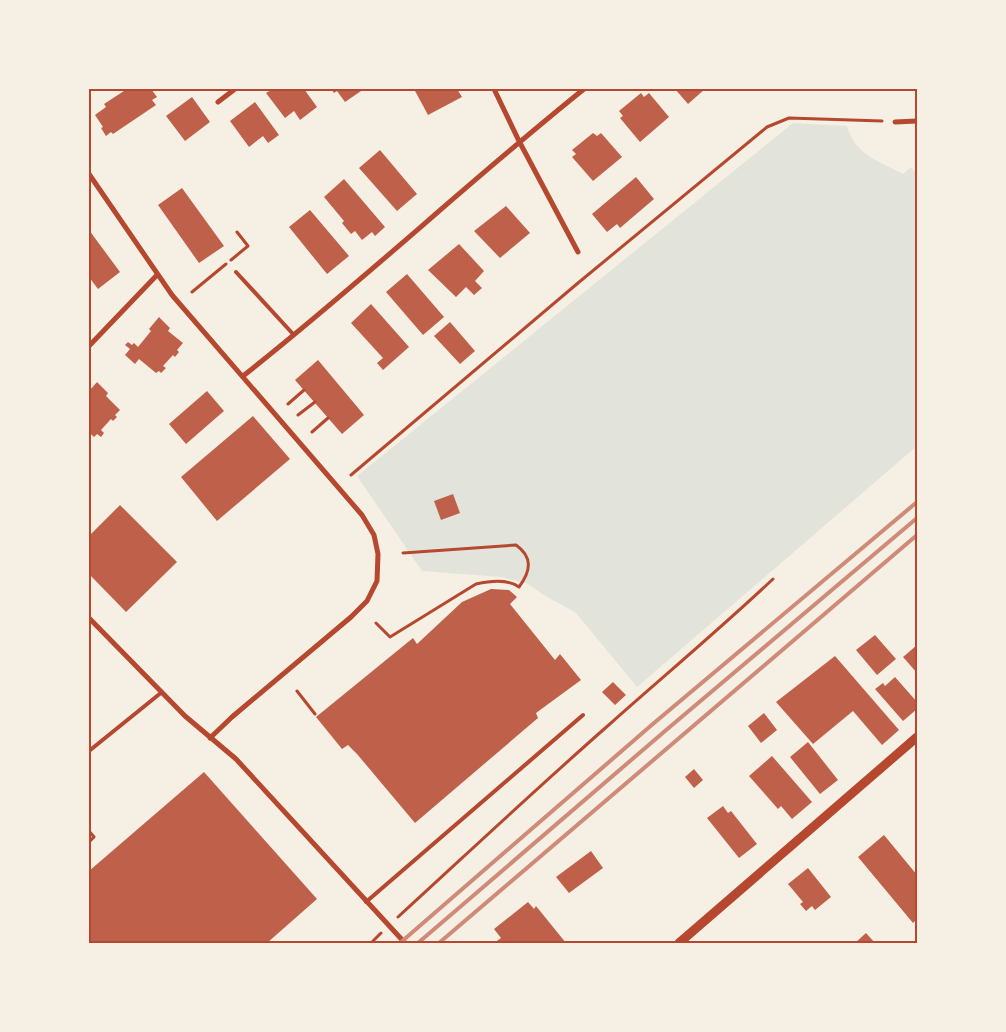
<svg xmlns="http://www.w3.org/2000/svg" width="1006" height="1032" font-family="Quicksand,sans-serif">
  <rect width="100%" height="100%" fill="#f6efe4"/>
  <path fill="#e2e4dc" d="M 793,123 L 847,126 C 855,155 879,161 903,174 L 911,167 L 917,174 L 917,446 L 637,687 L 576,613 L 544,595 L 528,584 L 501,577 L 422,571 L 357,476 Z"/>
  <path fill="#bf614a" d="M 127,89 L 151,89 L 157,97 L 152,100 L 156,105 L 113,134 L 111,132 L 106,136 L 101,128 L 103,127 L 95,115 L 106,107 L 104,104 Z
    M 273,89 L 304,89 L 317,107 L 300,120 L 294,111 L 285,118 L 266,93 Z
    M 331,89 L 364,89 L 345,102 L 337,91 L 334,93 Z
    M 414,89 L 457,89 L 462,97 L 428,115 Z
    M 675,89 L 705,89 L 688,104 Z
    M 641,93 L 644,97 L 649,93 L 669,117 L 640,142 L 620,118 L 623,116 L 619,111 Z
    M 192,97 L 210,122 L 185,141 L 166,116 Z
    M 255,102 L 279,135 L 268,143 L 263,136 L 249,147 L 230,121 Z
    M 593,133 L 597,136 L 601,133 L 622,157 L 593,181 L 572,157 L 576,154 L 572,150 Z
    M 380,150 L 417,194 L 397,211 L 359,168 Z
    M 636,177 L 654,199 L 620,228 L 617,224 L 607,232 L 592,214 Z
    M 344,179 L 385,227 L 375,236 L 372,232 L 362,240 L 355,231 L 351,234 L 342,223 L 344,221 L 324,197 Z
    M 182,188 L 224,246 L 199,263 L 158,205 Z
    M 506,206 L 530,233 L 500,258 L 474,231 Z
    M 310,210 L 349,256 L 327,274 L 289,227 Z
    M 89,230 L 120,272 L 98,289 L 89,277 Z
    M 459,244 L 484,271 L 475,281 L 482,288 L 474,295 L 466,287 L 456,297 L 428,270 Z
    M 407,274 L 444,317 L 423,335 L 386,292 Z
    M 371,304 L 409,347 L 383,370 L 377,363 L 383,358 L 351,323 Z
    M 159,317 L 170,328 L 168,331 L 183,343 L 177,350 L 179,352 L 175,357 L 173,355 L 163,366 L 166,368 L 161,373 L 159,371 L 156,373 L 139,359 L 135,364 L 125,355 L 130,349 L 125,345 L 128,342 L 132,345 L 134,343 L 138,347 L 151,331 L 149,329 Z
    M 450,322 L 475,351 L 460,364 L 434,336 Z
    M 318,360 L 364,415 L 342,434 L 295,380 Z
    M 97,382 L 108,393 L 106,396 L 120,410 L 115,415 L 117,417 L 113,421 L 111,419 L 101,430 L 104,433 L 101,437 L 97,434 L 94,437 L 89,432 L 89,399 L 91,396 L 89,391 Z
    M 207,391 L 224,411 L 186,444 L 169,424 Z
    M 253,416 L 290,459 L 217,521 L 181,477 Z
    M 453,494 L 460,513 L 441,520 L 434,501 Z
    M 120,505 L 177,562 L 126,612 L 89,574 L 89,536 Z
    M 491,589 L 509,590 L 517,597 L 510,604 L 555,660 L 560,654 L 581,680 L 536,713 L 538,718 L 415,823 L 357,754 L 348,745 L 342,749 L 316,717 L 413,638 L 417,644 L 462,602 Z
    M 875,635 L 896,659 L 877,675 L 856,650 Z
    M 917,645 L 917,673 L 903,657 Z
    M 835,656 L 899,730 L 882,745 L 853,711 L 813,744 L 776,702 Z
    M 895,677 L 917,702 L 917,709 L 903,721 L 875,689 L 883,683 L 885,686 Z
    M 613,682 L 626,695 L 615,705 L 602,692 Z
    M 764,713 L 777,730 L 761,743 L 748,726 Z
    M 808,742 L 838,780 L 820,794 L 790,757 Z
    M 772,756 L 812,802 L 792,819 L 781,806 L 778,809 L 749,776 Z
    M 694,769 L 703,780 L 694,788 L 685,777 Z
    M 204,772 L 317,899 L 267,943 L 89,943 L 89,871 Z
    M 723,806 L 728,813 L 731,811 L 757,844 L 739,858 L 707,818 Z
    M 884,835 L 917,875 L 917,919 L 913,923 L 858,857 Z
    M 591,851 L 603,868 L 569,893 L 556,877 Z
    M 808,868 L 831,897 L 815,910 L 812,906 L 806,911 L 800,904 L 803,902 L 788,884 Z
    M 528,902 L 534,909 L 536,906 L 566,943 L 494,943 L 501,938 L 494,929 Z
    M 866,933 L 875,943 L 855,943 Z"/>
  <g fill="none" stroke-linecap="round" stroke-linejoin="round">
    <path stroke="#b5482f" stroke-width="3" d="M 231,260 L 248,246 L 237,232
      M 192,292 L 226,264
      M 288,404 L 304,390
      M 298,415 L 315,402
      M 312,432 L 328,418
      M 351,475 L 578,283 L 767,127 L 789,118 L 882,121
      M 376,623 L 390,637 L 476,584 C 489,581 507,578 519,587 C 531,571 533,557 516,545 L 403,553
      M 297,691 L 315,714
      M 89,831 L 94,837 L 89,842
      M 398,917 C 469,852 539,786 611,723 C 665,675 720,629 773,579
      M 371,943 L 381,933"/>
    <path stroke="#b5482f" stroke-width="4" d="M 236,272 L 293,334
      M 89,751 L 162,692
      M 366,902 L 583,715"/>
    <path stroke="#b5482f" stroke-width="5" d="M 494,89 L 519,141 L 578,252
      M 218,102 L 235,89
      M 895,122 L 917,121
      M 89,174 L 172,295 L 362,515 L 374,535 L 378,554 L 377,581 L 367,601 L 351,617 L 232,717 L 210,738
      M 89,346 L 157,275
      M 243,376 C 360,284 468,182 584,89
      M 89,618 L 185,716 L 236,759 L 405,943"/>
    <path stroke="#b5482f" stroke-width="9" d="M 679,943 L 917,737"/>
    <path stroke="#cf8b77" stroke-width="4" d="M 400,943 L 654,723 L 917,502
      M 418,943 L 665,731 L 917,518
      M 439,943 L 917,535"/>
  </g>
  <rect width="1006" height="1032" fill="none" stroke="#f6efe4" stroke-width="180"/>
  <rect x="90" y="90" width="826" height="852" fill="none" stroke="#b5482f" stroke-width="2"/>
</svg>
